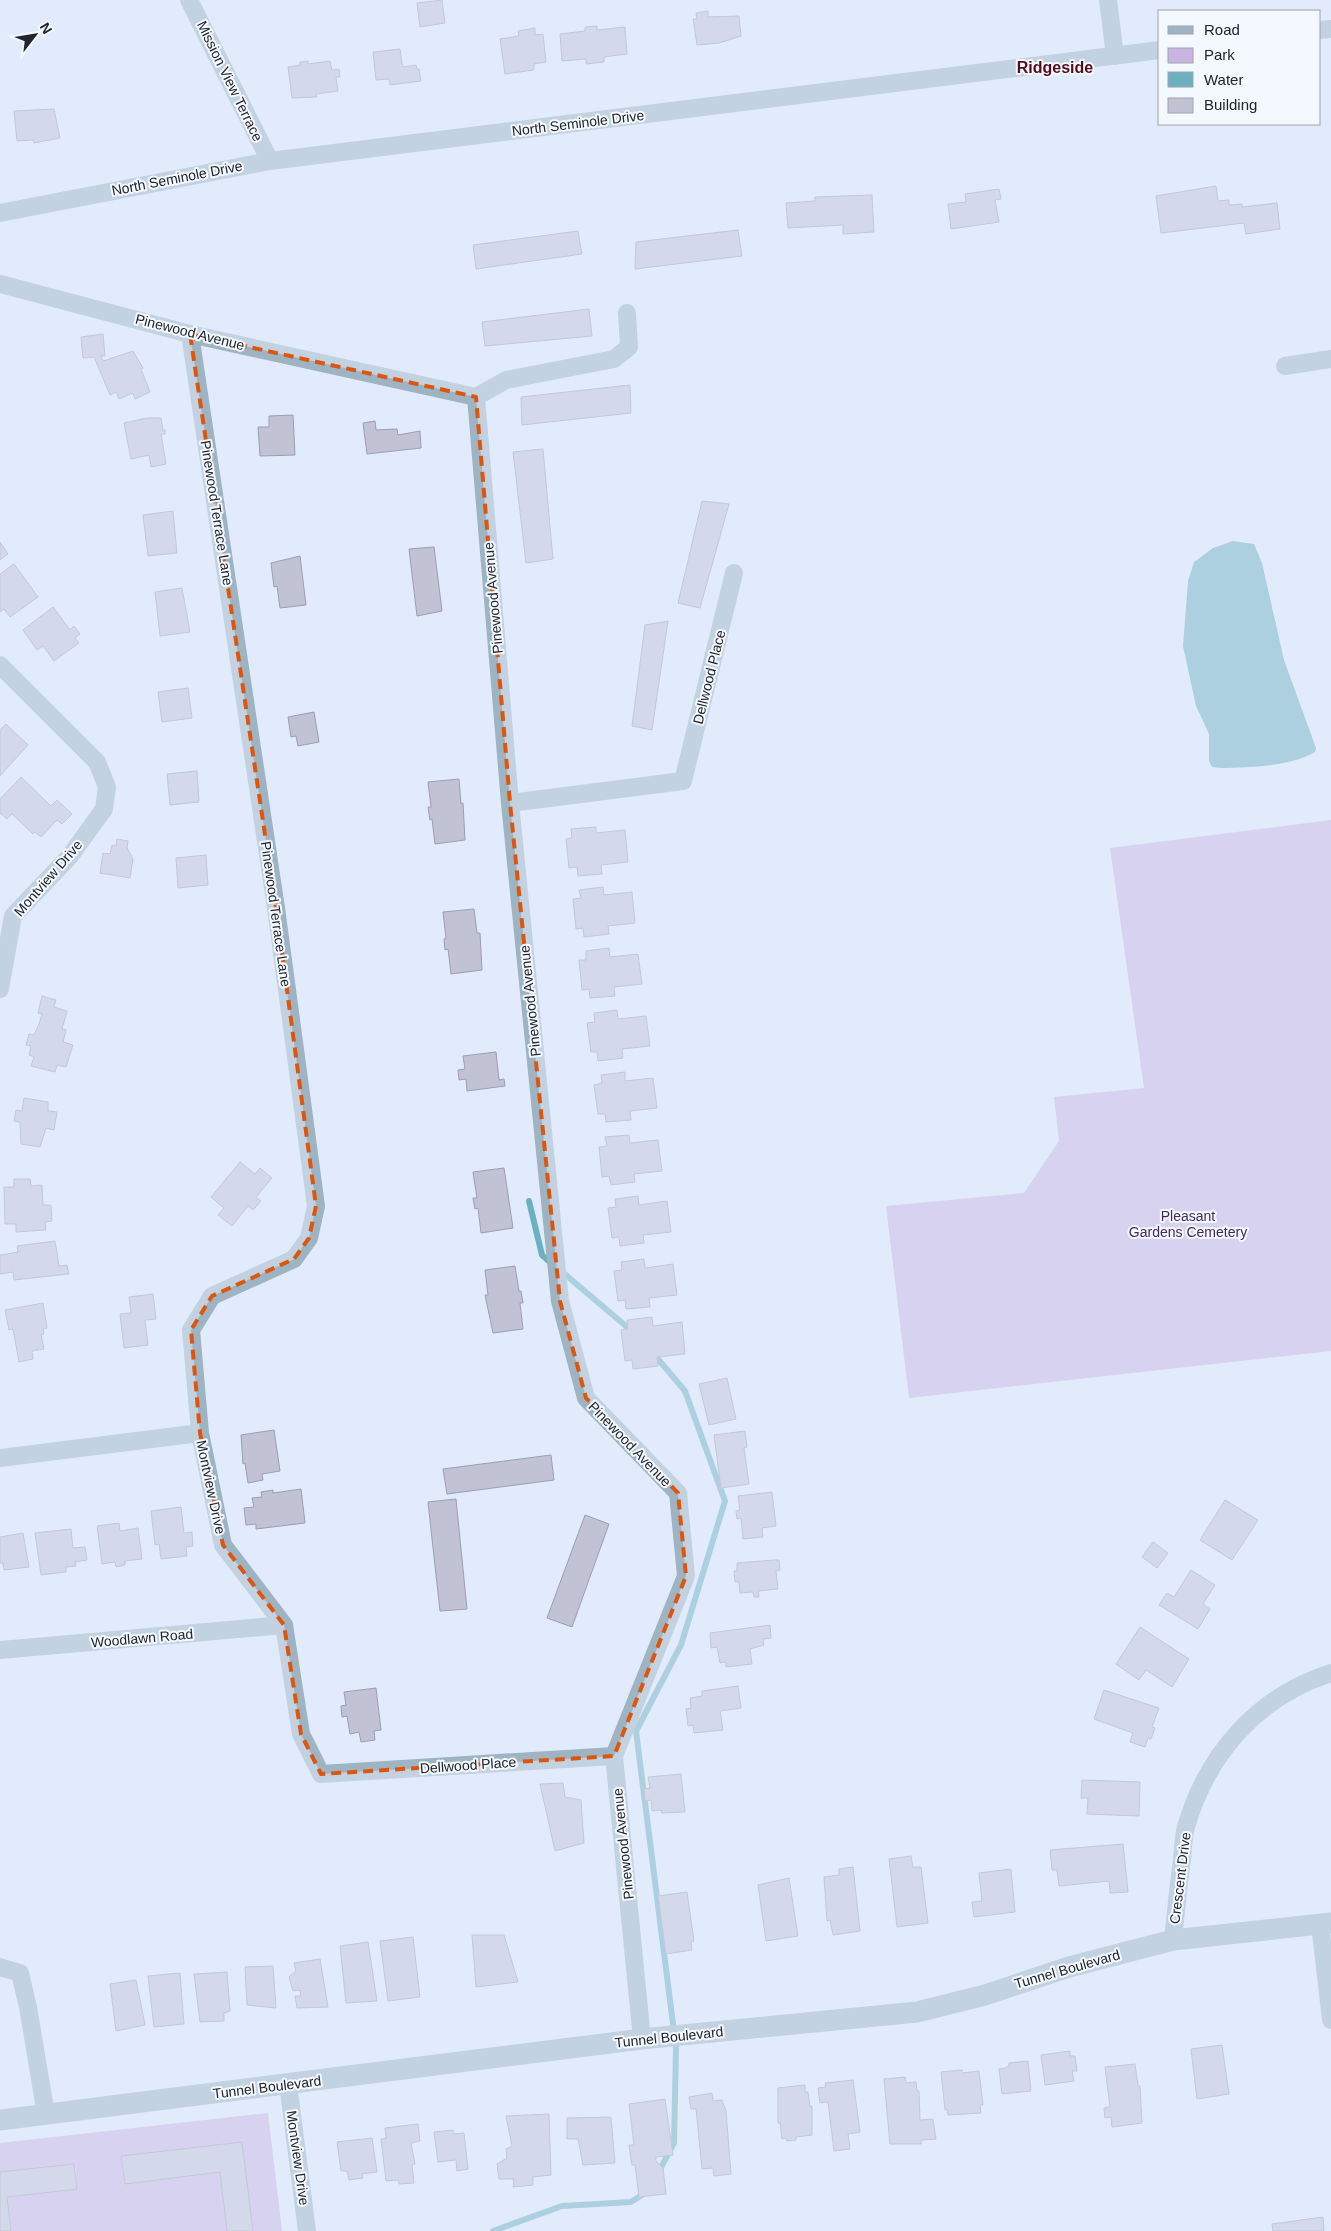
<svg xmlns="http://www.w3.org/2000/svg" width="1331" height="2231" font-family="Arial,sans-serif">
  <rect width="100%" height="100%" fill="#e1ebfb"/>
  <path fill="#c9b4e1" d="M 1331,820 L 1331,1351 L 909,1398 L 886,1206 L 1024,1193 L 1059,1141 L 1054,1097 L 1144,1088 L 1110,848 Z
    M 268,2113 L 282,2231 L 253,2231 L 241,2142 L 121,2157 L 125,2184 L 220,2172 L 227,2231 L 11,2231 L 7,2197 L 77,2189 L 75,2164 L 0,2172 L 0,2143 Z"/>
  <path fill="#6db0bf" d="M 1233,541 L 1254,544 L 1262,563 L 1284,660 L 1316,748 L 1315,752 C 1289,767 1250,767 1221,768 L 1212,767 L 1209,761 L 1209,734 L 1196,706 L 1183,646 L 1188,581 L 1194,562 L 1213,548 Z"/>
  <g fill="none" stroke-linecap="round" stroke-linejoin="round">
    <path stroke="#6db0bf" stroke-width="6" d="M 529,1201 L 542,1255 L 552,1264
      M 560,1270 L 634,1333
      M 653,1353 L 685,1391 L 725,1501 L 681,1645 L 636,1731 L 676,2048 L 674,2143 L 658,2173
      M 493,2231 L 562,2206 L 631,2202 L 645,2193"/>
  </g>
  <path fill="#c1c2d4" stroke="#9d9eaf" d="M 442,0 L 445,23 L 420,27 L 417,3 Z
    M 708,11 L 708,17 L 739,16 L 741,36 L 719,43 L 697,45 L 693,19 L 697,19 L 696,13 Z
    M 597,26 L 597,30 L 625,27 L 627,54 L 604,57 L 604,62 L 586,64 L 586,59 L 562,61 L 560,34 L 585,31 L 585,27 Z
    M 535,28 L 535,35 L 543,34 L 546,62 L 534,64 L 534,70 L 505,74 L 500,39 L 519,36 L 518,31 Z
    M 400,49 L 402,64 L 404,67 L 416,65 L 417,69 L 419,69 L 421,81 L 390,85 L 389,79 L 376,80 L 373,52 Z
    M 308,61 L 308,64 L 330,61 L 332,70 L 339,69 L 340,77 L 336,77 L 338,91 L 316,94 L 317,97 L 292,98 L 288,67 L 300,65 L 300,62 Z
    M 54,109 L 60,138 L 34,143 L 33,140 L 17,141 L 14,111 Z
    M 1216,186 L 1218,201 L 1229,200 L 1229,205 L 1242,204 L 1242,207 L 1277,203 L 1280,229 L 1246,234 L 1244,223 L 1161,233 L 1156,196 Z
    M 999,189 L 1001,199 L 995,200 L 999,222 L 951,229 L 948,204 L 966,202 L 965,194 Z
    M 872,195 L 874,232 L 843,234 L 843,225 L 788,228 L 786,203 L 815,201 L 815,197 Z
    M 738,230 L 742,256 L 635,269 L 636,242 Z
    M 578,231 L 582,254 L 476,269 L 473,245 Z
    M 589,309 L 592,336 L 485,346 L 482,322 Z
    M 103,334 L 105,356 L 101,356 L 103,361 L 133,351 L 143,368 L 141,369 L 150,392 L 135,399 L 133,393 L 119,399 L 116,392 L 110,395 L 94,357 L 83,358 L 81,337 Z
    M 630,385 L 631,413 L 522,425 L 521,397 Z
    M 293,415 L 295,455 L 260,456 L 258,427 L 269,427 L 269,416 Z
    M 147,418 L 161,418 L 163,430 L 165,430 L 165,434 L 161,434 L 166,464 L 151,467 L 149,455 L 131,459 L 124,423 Z
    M 375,421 L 376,430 L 397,429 L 398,435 L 420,431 L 421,448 L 367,454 L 363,423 Z
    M 543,449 L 553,559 L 526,563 L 513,452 Z
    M 702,501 L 729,504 L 700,608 L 678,603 Z
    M 173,511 L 177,553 L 148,556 L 143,515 Z
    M 0,542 L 8,554 L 0,560 Z
    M 434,547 L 442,611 L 417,616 L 409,549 Z
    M 300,556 L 306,605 L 280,608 L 277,586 L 274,587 L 271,563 Z
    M 14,564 L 38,597 L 10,617 L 4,609 L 0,612 L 0,574 Z
    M 182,588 L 190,632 L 160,636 L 155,592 Z
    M 53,607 L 70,630 L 74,626 L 80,634 L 75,638 L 79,643 L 54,661 L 43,646 L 37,650 L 23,630 Z
    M 668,621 L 652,730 L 632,726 L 645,625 Z
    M 188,688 L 192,718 L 162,722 L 158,692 Z
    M 314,712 L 319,742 L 298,746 L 296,736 L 291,737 L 288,717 Z
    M 6,724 L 28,745 L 0,776 L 0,730 Z
    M 197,771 L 199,802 L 170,805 L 167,774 Z
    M 21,777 L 51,806 L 57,800 L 72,814 L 62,824 L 57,820 L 41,837 L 35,832 L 33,834 L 12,814 L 7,819 L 0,813 L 0,799 Z
    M 459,779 L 461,804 L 463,803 L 465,840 L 435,844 L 432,819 L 430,820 L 428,807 L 431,807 L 428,782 Z
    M 596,827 L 596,833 L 625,830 L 628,862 L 601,865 L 602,874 L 578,876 L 577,867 L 569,868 L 566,839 L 572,838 L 571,829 Z
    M 117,839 L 128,841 L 127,848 L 133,859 L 130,878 L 100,873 L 103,853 L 110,854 L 112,845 L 116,846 Z
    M 206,855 L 208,885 L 178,888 L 176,858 Z
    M 603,887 L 604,895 L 632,892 L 635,923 L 608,926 L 609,934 L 584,937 L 583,928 L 576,929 L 573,899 L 581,898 L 579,890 Z
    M 474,909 L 477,933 L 480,933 L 482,970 L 451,974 L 448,949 L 445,950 L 444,939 L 446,938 L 443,912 Z
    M 609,948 L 610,957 L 638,954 L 642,984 L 614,987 L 615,996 L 590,998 L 589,989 L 582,990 L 579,960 L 586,960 L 586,951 Z
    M 42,996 L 56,1000 L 54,1007 L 67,1011 L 62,1029 L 66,1030 L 63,1042 L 73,1045 L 66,1067 L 57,1065 L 55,1072 L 31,1066 L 34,1057 L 29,1055 L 31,1046 L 26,1045 L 29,1034 L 34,1035 L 39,1024 L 42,1014 L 38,1013 Z
    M 617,1010 L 618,1019 L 646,1016 L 650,1046 L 622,1049 L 623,1058 L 598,1061 L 597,1052 L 591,1052 L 587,1023 L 595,1022 L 594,1013 Z
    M 496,1052 L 499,1080 L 504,1079 L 505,1086 L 467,1091 L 466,1079 L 459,1080 L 458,1070 L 465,1069 L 463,1056 Z
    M 625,1072 L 625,1081 L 653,1078 L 657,1108 L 630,1111 L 631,1120 L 606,1122 L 605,1114 L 598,1114 L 594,1085 L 602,1083 L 601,1075 Z
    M 24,1098 L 48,1102 L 48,1111 L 57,1112 L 54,1130 L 46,1128 L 40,1147 L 21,1144 L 20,1122 L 14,1121 L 16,1110 L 22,1111 Z
    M 629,1135 L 630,1143 L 658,1140 L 662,1171 L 634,1174 L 635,1182 L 611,1185 L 609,1176 L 602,1177 L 599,1147 L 607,1146 L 605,1137 Z
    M 240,1162 L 255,1174 L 260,1168 L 272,1178 L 256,1197 L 261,1201 L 253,1210 L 248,1206 L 232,1226 L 218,1215 L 224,1208 L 211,1197 Z
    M 504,1168 L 513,1228 L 481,1233 L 478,1208 L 475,1209 L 473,1198 L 477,1198 L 473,1172 Z
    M 14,1179 L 30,1179 L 31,1186 L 42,1185 L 43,1205 L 51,1205 L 52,1221 L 45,1222 L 46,1230 L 16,1232 L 16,1224 L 5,1224 L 4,1187 L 14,1187 Z
    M 638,1196 L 639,1205 L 667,1201 L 671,1232 L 643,1235 L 644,1243 L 620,1246 L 619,1237 L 612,1238 L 608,1208 L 616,1207 L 615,1199 Z
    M 55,1241 L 59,1266 L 67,1265 L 69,1274 L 14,1280 L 13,1272 L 0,1274 L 0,1255 L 18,1252 L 17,1246 Z
    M 644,1259 L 645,1268 L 673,1264 L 677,1295 L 649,1298 L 650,1307 L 626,1309 L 625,1300 L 618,1301 L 614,1271 L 622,1270 L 621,1262 Z
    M 515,1266 L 519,1291 L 521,1291 L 523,1303 L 520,1303 L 523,1329 L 493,1333 L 485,1295 L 488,1295 L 485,1270 Z
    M 153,1294 L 156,1319 L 145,1320 L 148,1345 L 124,1348 L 120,1314 L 131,1313 L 129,1297 Z
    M 43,1303 L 47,1328 L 43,1329 L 44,1334 L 41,1334 L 44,1349 L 32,1351 L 33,1359 L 19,1362 L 13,1329 L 9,1330 L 5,1310 Z
    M 652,1317 L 653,1326 L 682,1322 L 685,1354 L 657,1357 L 658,1366 L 633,1369 L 632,1360 L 625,1361 L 621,1330 L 628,1329 L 627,1320 Z
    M 727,1378 L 736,1419 L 709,1425 L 699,1384 Z
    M 274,1430 L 280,1471 L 262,1474 L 263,1480 L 248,1483 L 245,1463 L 243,1464 L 241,1435 Z
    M 745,1431 L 747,1447 L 744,1448 L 749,1484 L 721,1488 L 714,1435 Z
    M 551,1455 L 554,1480 L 447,1494 L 443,1469 Z
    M 301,1489 L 305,1523 L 256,1529 L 256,1524 L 246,1525 L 244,1508 L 254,1507 L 252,1498 L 262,1497 L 261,1492 L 273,1490 L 273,1493 Z
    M 772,1492 L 776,1526 L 762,1528 L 763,1537 L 743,1539 L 741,1518 L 737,1519 L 736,1511 L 740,1510 L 738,1496 Z
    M 456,1499 L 467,1609 L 440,1611 L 428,1502 Z
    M 1225,1500 L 1258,1520 L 1232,1560 L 1200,1540 Z
    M 181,1507 L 184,1533 L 192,1532 L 193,1546 L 186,1547 L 187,1556 L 161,1559 L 159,1544 L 155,1545 L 151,1511 Z
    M 585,1515 L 609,1524 L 572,1627 L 547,1618 Z
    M 119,1523 L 120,1531 L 138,1528 L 142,1559 L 125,1561 L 125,1565 L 116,1567 L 115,1562 L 102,1564 L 97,1526 Z
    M 71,1529 L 73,1548 L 85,1547 L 87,1560 L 75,1562 L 76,1566 L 66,1567 L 66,1572 L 41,1575 L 35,1533 Z
    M 23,1533 L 29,1567 L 4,1570 L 3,1563 L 0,1563 L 0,1537 Z
    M 1153,1542 L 1168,1553 L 1157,1568 L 1142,1557 Z
    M 774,1560 L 779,1560 L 780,1570 L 776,1571 L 778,1589 L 758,1591 L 759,1597 L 754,1597 L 753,1592 L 740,1593 L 739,1582 L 735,1582 L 734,1571 L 737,1571 L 737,1563 Z
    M 1191,1570 L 1215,1585 L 1203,1604 L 1210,1609 L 1198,1629 L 1159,1605 L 1167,1593 L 1174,1597 Z
    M 770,1625 L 771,1638 L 763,1639 L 764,1645 L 750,1649 L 752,1664 L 726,1667 L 726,1662 L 720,1663 L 717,1647 L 711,1648 L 710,1633 Z
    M 1140,1627 L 1189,1659 L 1172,1687 L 1146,1670 L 1139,1680 L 1116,1664 Z
    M 738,1686 L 741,1708 L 720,1711 L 723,1730 L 694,1733 L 693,1725 L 688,1726 L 686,1709 L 691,1708 L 690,1698 L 702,1696 L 702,1691 Z
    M 376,1688 L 381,1730 L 374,1731 L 375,1740 L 361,1742 L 359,1732 L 350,1734 L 347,1716 L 342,1717 L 341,1706 L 346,1705 L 344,1692 Z
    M 1104,1690 L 1159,1708 L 1152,1727 L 1155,1728 L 1151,1739 L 1148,1738 L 1145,1747 L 1130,1742 L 1133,1733 L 1094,1719 Z
    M 681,1774 L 685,1812 L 662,1813 L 661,1810 L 652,1811 L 651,1800 L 645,1801 L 644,1789 L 650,1788 L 648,1777 Z
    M 1082,1780 L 1140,1782 L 1139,1816 L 1087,1814 L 1088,1798 L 1081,1798 Z
    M 563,1783 L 565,1797 L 581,1800 L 584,1843 L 555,1851 L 540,1784 Z
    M 1123,1844 L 1128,1892 L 1110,1893 L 1109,1881 L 1059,1886 L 1057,1870 L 1052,1870 L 1050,1850 Z
    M 911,1856 L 913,1867 L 921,1867 L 928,1923 L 897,1927 L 889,1859 Z
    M 853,1867 L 860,1931 L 833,1935 L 830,1920 L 827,1921 L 824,1877 L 839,1875 L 839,1869 Z
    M 1011,1869 L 1015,1912 L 974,1917 L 972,1902 L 982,1901 L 979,1873 Z
    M 789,1878 L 798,1936 L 766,1941 L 758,1885 Z
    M 687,1892 L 694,1941 L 691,1942 L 692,1950 L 666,1954 L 658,1896 Z
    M 472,1935 L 504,1935 L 518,1982 L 476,1987 Z
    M 413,1937 L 420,1997 L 388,2001 L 380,1941 Z
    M 368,1942 L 377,2001 L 346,2003 L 340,1946 Z
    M 320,1959 L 328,2007 L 297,2008 L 295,1996 L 301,1996 L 300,1990 L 293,1991 L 289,1977 L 296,1971 L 294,1963 Z
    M 273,1966 L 276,2008 L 247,2005 L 245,1967 Z
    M 227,1972 L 230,2011 L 224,2013 L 224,2021 L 200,2022 L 194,1974 Z
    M 180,1973 L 184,2024 L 154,2027 L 148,1976 Z
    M 136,1980 L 145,2025 L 116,2031 L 110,1984 Z
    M 1222,2045 L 1229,2094 L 1197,2099 L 1191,2049 Z
    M 1070,2051 L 1070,2056 L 1075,2056 L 1077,2071 L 1072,2071 L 1074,2081 L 1045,2085 L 1041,2055 Z
    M 1028,2061 L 1031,2091 L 1002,2094 L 999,2069 L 1005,2068 L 1009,2066 L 1009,2063 Z
    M 1135,2064 L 1138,2086 L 1140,2086 L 1142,2123 L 1112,2127 L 1111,2117 L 1105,2118 L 1104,2108 L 1110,2107 L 1105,2067 Z
    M 962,2070 L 962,2073 L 979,2071 L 983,2105 L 980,2105 L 981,2113 L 948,2115 L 947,2109 L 945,2110 L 941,2072 Z
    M 905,2077 L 906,2083 L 916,2082 L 917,2091 L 919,2091 L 920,2120 L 933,2119 L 936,2139 L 921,2140 L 921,2144 L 890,2144 L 884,2079 Z
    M 853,2080 L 860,2132 L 848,2134 L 850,2149 L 834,2151 L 828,2102 L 820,2103 L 818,2088 L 826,2087 L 825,2083 Z
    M 805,2085 L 805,2092 L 808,2092 L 810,2107 L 812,2106 L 812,2135 L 796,2137 L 796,2140 L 787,2141 L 786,2138 L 782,2139 L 780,2123 L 778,2123 L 778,2088 Z
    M 712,2093 L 713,2101 L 722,2100 L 726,2111 L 731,2174 L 714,2176 L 713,2168 L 702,2169 L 696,2109 L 691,2109 L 689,2097 Z
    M 665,2099 L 673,2155 L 656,2157 L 656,2161 L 663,2168 L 666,2194 L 639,2197 L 635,2165 L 632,2165 L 629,2145 L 634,2145 L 629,2104 Z
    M 549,2114 L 551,2175 L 533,2177 L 533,2185 L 513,2187 L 514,2179 L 499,2179 L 497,2164 L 507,2158 L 506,2149 L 512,2146 L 506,2116 Z
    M 611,2117 L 615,2163 L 583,2165 L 578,2139 L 567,2139 L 567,2118 Z
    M 418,2124 L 420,2141 L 411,2143 L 415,2164 L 412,2165 L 414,2183 L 399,2184 L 398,2180 L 386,2181 L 381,2139 L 386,2138 L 385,2128 Z
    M 453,2130 L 454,2134 L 464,2133 L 468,2169 L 457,2171 L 456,2160 L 438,2162 L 434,2132 Z
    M 372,2138 L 377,2172 L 362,2174 L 363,2178 L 349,2180 L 347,2171 L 341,2171 L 337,2142 Z
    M 242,2142 L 253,2231 L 227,2231 L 220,2172 L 125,2184 L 121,2156 Z
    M 74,2164 L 77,2189 L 7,2197 L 11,2231 L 0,2231 L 0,2172 Z
    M 1323,2217 L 1324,2231 L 1273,2231 L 1272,2224 Z"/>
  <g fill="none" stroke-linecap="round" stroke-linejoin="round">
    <path stroke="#9eb4c2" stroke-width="18" d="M 189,0 L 270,161
      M 1108,0 L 1115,56
      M 1320,30 L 1331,29
      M 0,213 L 270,161 L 1160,50
      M 0,284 L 190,334 L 476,397 L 510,803 L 560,1301 L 586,1398 L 678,1493 L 686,1576 L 614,1756 L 642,2039
      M 190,334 L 276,908 L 316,1206 L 309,1238 L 294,1259 L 212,1296 L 191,1330 L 200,1433 L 223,1545 L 284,1625 L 301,1734 L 321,1774 L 614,1756
      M 1285,366 L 1331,359
      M 476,397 L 506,380 L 614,359 L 629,347 L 627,313
      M 0,665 L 97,762 L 107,787 L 104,809 L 70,856 L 13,916 L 0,989
      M 510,803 L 683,781 L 734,573
      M 0,1458 L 200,1433
      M 0,1650 L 284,1625
      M 1320,1924 L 1331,2020
      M 1173,1940 C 1176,1913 1178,1887 1182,1860 C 1183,1850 1183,1837 1186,1827 C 1207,1754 1258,1696 1331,1673
      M 0,1967 L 20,1973 L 28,2007 L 46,2115
      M 288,2084 L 307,2231"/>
    <path stroke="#9eb4c2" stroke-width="21" d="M 0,2120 L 642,2039 L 917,2012 L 985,1995 L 1069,1967 L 1173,1940 L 1331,1923"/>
  </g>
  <path d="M0 0H1331V2231H0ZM 190,334 L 476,397 L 510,803 L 560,1301 L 586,1398 L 678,1493 L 686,1576 L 614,1756 L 321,1774 L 301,1734 L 284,1625 L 223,1545 L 200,1433 L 191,1330 L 212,1296 L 294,1259 L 309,1238 L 316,1206 L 276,908 Z" fill="#e1ebfb" fill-opacity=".55" fill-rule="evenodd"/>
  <path fill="none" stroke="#de560e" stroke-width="4" stroke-dasharray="10 6" stroke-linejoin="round" d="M 190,334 L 476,397 L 510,803 L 560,1301 L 586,1398 L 678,1493 L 686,1576 L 614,1756 L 321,1774 L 301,1734 L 284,1625 L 223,1545 L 200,1433 L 191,1330 L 212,1296 L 294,1259 L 309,1238 L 316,1206 L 276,908 Z"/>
  <g text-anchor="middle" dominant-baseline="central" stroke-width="4" stroke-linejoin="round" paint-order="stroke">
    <g font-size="14" fill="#22252b" stroke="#f4f8ff">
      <text transform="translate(230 81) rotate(64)">Mission View Terrace</text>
      <text transform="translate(578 123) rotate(-7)">North Seminole Drive</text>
      <text transform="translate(177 178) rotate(-11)">North Seminole Drive</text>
      <text transform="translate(190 332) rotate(14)">Pinewood Avenue</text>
      <text transform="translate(217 513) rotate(81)">Pinewood Terrace Lane</text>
      <text transform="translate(493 598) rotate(-95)">Pinewood Avenue</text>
      <text transform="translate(709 677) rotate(-76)">Dellwood Place</text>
      <text transform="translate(48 878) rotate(-49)">Montview Drive</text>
      <text transform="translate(276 914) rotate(82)">Pinewood Terrace Lane</text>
      <text transform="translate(530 1001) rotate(-96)">Pinewood Avenue</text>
      <text transform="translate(630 1444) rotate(46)">Pinewood Avenue</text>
      <text transform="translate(211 1487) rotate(78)">Montview Drive</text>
      <text transform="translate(142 1638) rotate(-5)">Woodlawn Road</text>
      <text transform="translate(468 1765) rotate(-4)">Dellwood Place</text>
      <text transform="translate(623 1844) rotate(-96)">Pinewood Avenue</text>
      <text transform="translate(1180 1878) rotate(-83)">Crescent Drive</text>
      <text transform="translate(1067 1969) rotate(-16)">Tunnel Boulevard</text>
      <text transform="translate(669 2037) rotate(-6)">Tunnel Boulevard</text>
      <text transform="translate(267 2087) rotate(-7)">Tunnel Boulevard</text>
      <text transform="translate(298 2158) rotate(82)">Montview Drive</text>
    </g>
    <g font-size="14" fill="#442660" stroke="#f4f8ff">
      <text x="1188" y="1216">Pleasant<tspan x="1188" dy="16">Gardens Cemetery</tspan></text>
    </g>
    <g font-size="16" font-weight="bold" fill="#530d1b" stroke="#f4f8ff">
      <text x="1055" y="67">Ridgeside</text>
    </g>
  </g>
  <rect x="1158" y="10" width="162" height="115" fill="#f4f8ff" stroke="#a0a4aa"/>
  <rect x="1168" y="26" width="25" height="8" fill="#9eb4c2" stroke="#a0a4aa"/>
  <text x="1204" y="35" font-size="15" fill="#22252b">Road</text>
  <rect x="1168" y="48" width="25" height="15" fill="#c9b4e1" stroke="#a0a4aa"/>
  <text x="1204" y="60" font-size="15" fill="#22252b">Park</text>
  <rect x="1168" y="72" width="25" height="15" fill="#6db0bf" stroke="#a0a4aa"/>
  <text x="1204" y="85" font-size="15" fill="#22252b">Water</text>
  <rect x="1168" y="98" width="25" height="15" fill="#c1c2d4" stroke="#a0a4aa"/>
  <text x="1204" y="110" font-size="15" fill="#22252b">Building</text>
  <g transform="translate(35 35) rotate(59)" stroke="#f4f8ff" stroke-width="4" paint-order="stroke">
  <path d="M0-4L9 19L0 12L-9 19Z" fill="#22252b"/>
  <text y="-8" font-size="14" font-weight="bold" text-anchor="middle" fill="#22252b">N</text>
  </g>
</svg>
